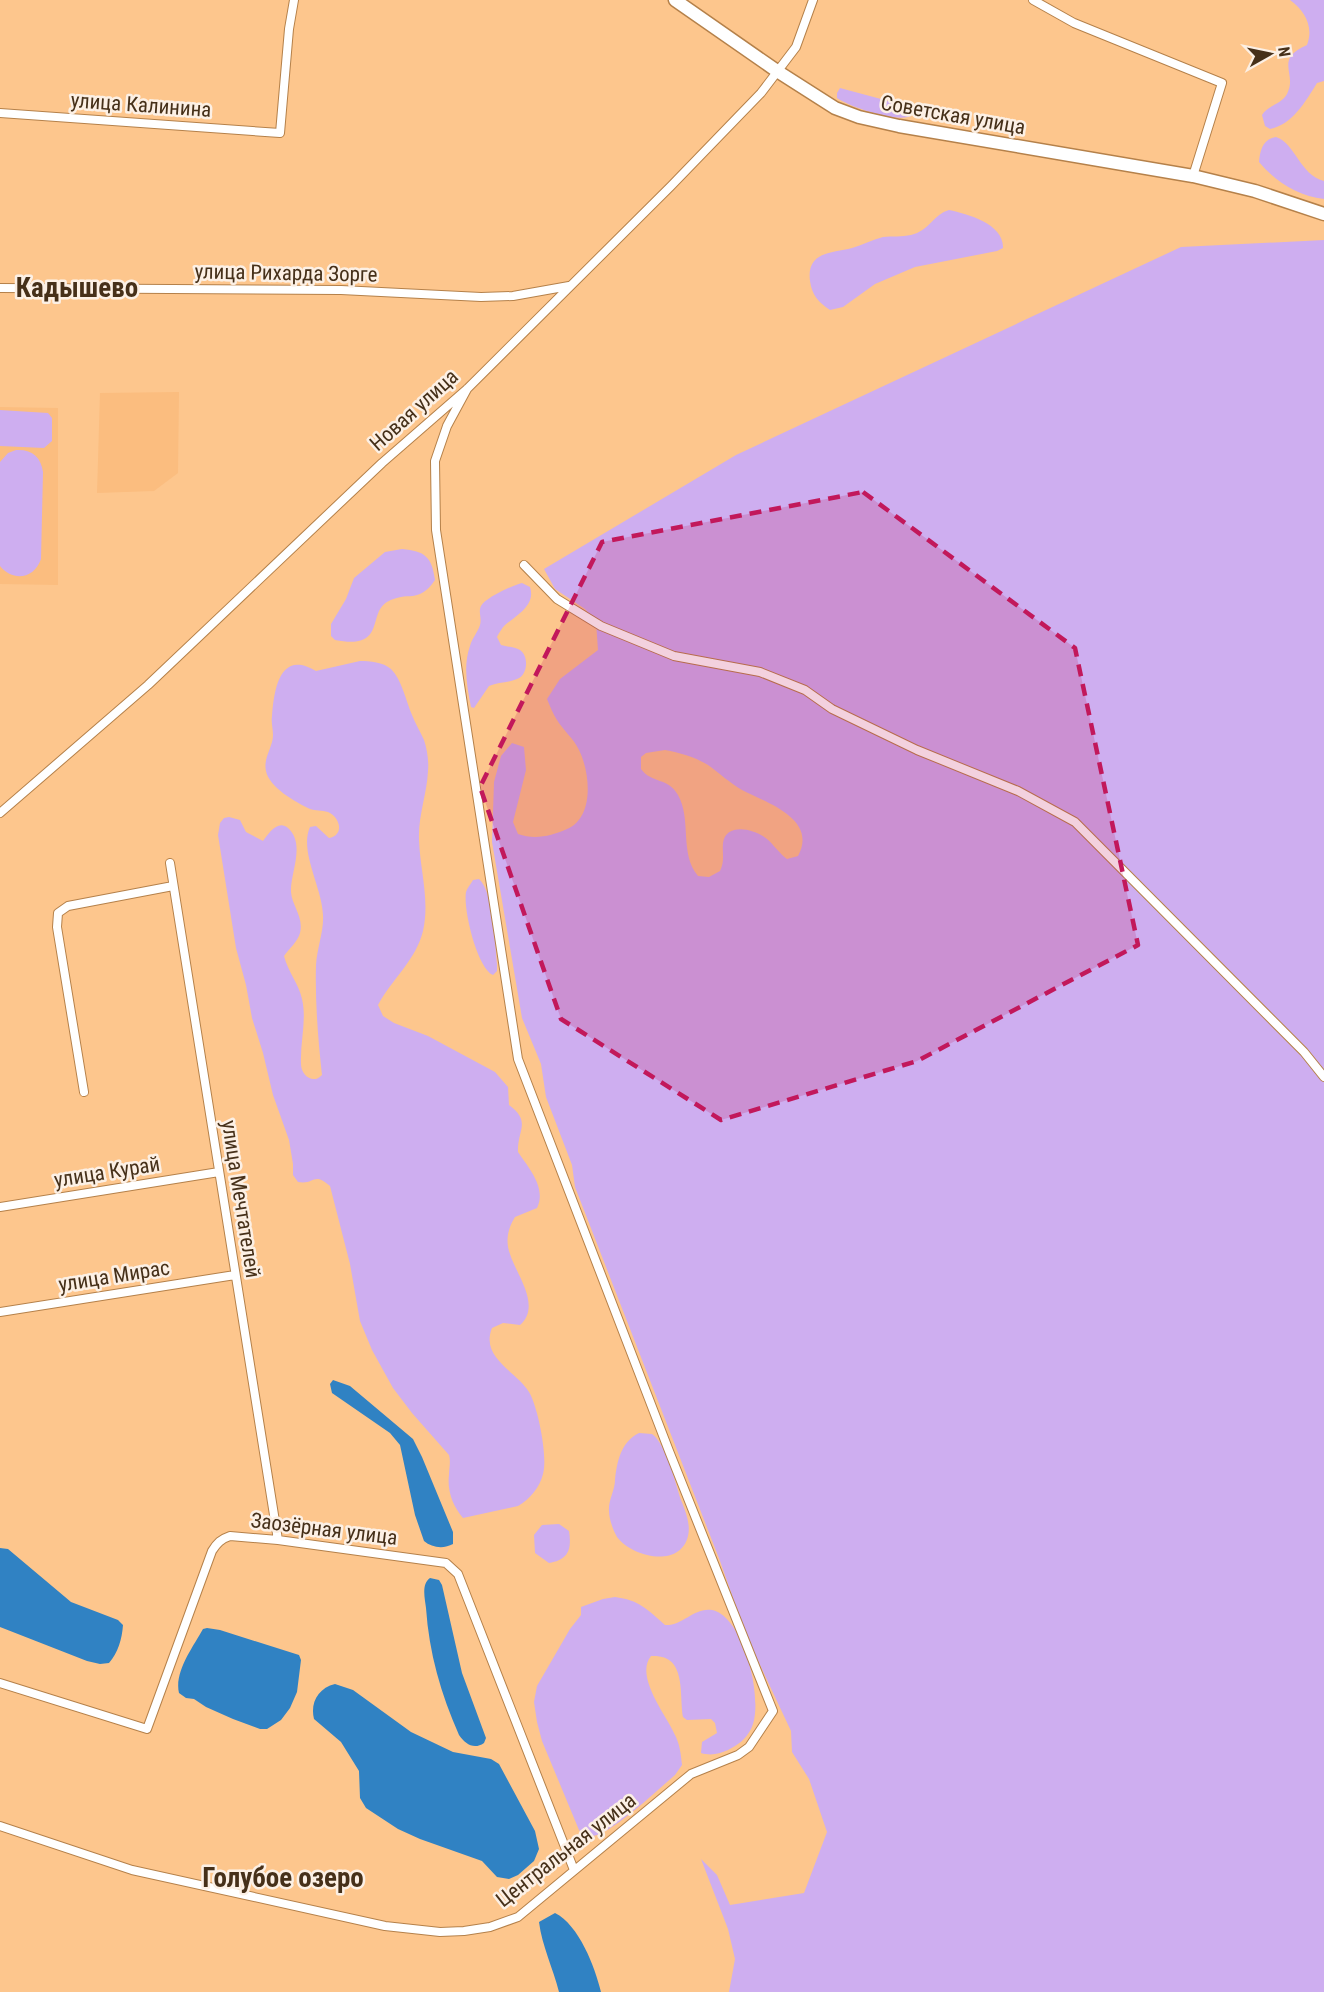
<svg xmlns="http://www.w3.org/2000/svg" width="1324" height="1992" font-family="'Roboto Condensed',sans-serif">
  <rect width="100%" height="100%" fill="#fdc68d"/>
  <path fill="#fbbd7f" d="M 179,392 L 178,473 L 154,491 L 97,493 L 100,393 Z
    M 0,407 L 58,408 L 58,585 L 0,584 Z"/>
  <path fill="#ceaef0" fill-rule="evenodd" d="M 1290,0 L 1324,0 L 1324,81 L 1317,83 C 1306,101 1292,125 1270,129 L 1265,126 L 1262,115 C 1268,105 1282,104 1287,94 C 1298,73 1273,60 1307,45 C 1314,27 1305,11 1290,0 Z
    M 840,88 L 907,106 L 910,110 L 911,116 C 897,123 850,107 837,98 L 837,93 Z
    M 1276,137 C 1296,144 1299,174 1324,181 L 1324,199 C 1298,196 1276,182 1259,162 C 1260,150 1263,139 1276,137 Z
    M 949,210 C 968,214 1004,224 1003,248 L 997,251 L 915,267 L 875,284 L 843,307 L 830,310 C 818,302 812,295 810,281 C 806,251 833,253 852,248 C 862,245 872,240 883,237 C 892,236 902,237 911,235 C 929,231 934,214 949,210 Z
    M 1324,240 L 1324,1992 L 729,1992 L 735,1959 L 728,1929 L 701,1859 L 717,1875 L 730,1905 L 804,1893 L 827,1832 L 809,1779 L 792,1752 L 791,1731 L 746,1635 L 720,1561 L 575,1187 L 572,1165 L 546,1097 L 541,1064 L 522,1018 L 492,842 L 494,782 L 501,756 L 512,743 L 524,747 L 526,770 L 513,822 L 518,834 C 535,840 551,836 567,829 C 595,817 590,772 579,750 C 574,739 563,730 557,720 C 553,714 550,706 547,699 L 560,679 L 598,650 L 596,622 L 585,609 L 555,589 L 544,569 L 736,455 L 1181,247 ZM 665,750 C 680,753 695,757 708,765 C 719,773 730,783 742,790 C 767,803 818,819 798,856 L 787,859 C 779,853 774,845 767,839 C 755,829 726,822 723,843 C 722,853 725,861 720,871 L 709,877 L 698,876 C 679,853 692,820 678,795 C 668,777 652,784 641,769 L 641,757 L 646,753 Z
    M 0,410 L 48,413 L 52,418 L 52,441 L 44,448 L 0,446 Z
    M 16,450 C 32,449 41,457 43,472 L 41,559 C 34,579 13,582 0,566 L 0,462 L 8,453 Z
    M 402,549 C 425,551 432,557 435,580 C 418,605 408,590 387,602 C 367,614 387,650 335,640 L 331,636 L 331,624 L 346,599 L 354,578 L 385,552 Z
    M 522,583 L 530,587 C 536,605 517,615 505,625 C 502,628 499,633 497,637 L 501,645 C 507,647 515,647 520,650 C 529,656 528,675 517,679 C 508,683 498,682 489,686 L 474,708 L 471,707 C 467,687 463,665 470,646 C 472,638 478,632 480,625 C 482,618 478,612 481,606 C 485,598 513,585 522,583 Z
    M 360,661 C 370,661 383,662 391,669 C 402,680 406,701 412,715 C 415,723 420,731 424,740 C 427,749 429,761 428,771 C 427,794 418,816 419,840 C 420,870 430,900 423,931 C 416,960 392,979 378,1005 L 383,1016 L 394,1023 L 428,1036 L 495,1072 L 508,1087 L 509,1105 C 532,1122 517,1130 518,1152 C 528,1167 547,1188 537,1208 L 515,1217 C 508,1228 505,1241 510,1254 C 516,1274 542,1306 520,1325 L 503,1323 L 492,1328 C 480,1358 516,1371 529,1392 C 538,1407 548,1457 543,1474 C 540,1487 530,1499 518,1506 L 463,1518 C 453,1506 447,1491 449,1475 C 449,1468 451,1462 449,1455 L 412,1413 L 393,1388 L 372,1350 L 360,1321 L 350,1264 L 330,1186 C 313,1171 315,1185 298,1182 L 293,1175 L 293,1164 L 289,1140 L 273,1095 L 263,1053 L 252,1018 L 246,985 L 236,948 L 218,835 L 220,823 L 224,818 L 229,817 L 240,820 L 246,832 L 263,841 C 268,834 278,819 288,828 C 306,844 290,873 291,892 C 292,906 304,917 300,933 C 298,941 289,949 284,956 C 288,972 299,984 302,999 C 307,1020 300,1042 301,1064 C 301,1075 313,1085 322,1075 C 318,1038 315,1002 316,965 C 317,948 324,931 323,915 C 322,887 299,851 310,827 L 316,826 L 329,838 C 345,835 340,817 328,812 C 322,810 315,811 310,809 C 295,802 269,787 266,771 C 263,758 273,747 273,735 C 273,729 271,722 272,716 C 274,689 280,649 316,671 Z
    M 479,879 C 494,893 495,944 497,964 L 497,971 L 493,975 C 477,968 463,909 466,892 C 467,888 471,884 473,880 Z
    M 639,1433 L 652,1434 C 667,1445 675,1482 681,1500 C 685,1510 691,1524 688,1536 C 680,1569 632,1557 617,1537 C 613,1530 609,1519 609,1511 C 608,1501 615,1490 615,1480 C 617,1461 621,1442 639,1433 Z
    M 559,1524 L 569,1531 C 572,1550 568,1560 549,1563 L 535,1553 L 534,1535 L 542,1525 Z
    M 615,1597 C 639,1600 647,1609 665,1625 C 683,1626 694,1607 712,1610 C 744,1616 765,1702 751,1729 C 746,1739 738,1745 728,1750 C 719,1754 711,1756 701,1753 L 702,1742 L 717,1733 L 715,1723 L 711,1719 L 687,1720 L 683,1717 C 679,1692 687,1654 651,1656 C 634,1677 668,1717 676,1737 C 680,1746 681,1755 682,1765 L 675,1775 C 660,1788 609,1836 592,1836 C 586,1836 583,1834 579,1830 L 542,1741 L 537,1722 L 534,1702 L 537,1686 L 570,1629 L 581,1615 L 581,1607 L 603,1599 Z"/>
  <path fill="#3082c3" d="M 333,1380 L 350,1386 L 413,1439 L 422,1457 L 453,1532 L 453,1544 C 444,1549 432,1548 424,1541 L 415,1515 L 400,1445 L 390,1433 L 332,1393 L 330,1384 Z
    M 0,1548 L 8,1549 L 71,1602 L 118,1620 L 123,1625 C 122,1639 118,1653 109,1663 L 100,1664 L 87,1661 L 0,1627 Z
    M 430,1578 L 439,1580 L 442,1585 L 462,1673 L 486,1738 L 484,1743 C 474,1750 465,1744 459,1735 C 441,1694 429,1653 426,1608 C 425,1599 421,1584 430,1578 Z
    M 207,1628 L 220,1630 L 299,1655 L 301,1660 L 297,1692 L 290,1708 L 281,1720 L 267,1729 L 260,1729 L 233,1719 L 206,1707 L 194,1699 L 186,1698 L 179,1693 C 174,1672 193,1647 203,1629 Z
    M 335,1684 L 353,1690 L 411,1732 L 453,1752 L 491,1759 L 499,1764 L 535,1831 L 539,1849 L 534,1861 L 518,1875 L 509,1879 L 497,1877 L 482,1861 L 420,1839 L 398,1829 L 366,1808 L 360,1798 L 359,1771 L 341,1742 L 314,1719 C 310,1703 318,1688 335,1684 Z
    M 555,1913 C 579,1925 595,1967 601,1992 L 559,1992 C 553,1968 542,1946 539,1922 Z"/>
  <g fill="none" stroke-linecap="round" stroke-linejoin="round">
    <g stroke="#b5814a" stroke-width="10">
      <path id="street" d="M 1033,0 L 1074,23 L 1222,83 L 1193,176
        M 0,113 L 280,133 L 289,29 L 294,0
        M 0,288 L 341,290 L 481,297 L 513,296 L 569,286
        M 524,565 L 557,599 L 601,626 L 674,656 L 760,672 L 805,690 L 832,709 L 917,750 L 1018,791 L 1075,822 L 1304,1052 L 1324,1077
        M 0,813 L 148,685 L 382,463 L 467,389 L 671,186 L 761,93 L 796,47 L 813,0
        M 170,863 L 278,1540
        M 84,1092 L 57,927 L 58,913 L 68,906 L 173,886
        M 0,1207 L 219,1172
        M 0,1312 L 235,1275
        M 0,1683 L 147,1729 L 212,1551 C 217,1543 221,1539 230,1536 L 278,1540 L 446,1563 L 458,1574 L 574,1870
        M 0,1826 L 132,1870 L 385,1926 L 440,1932 L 464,1931 L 490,1927 L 518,1917 L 691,1774 L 738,1755 L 749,1747 L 773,1711 L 669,1451 L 518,1059 L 436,530 L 435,461 L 447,426 L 467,389"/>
    </g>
    <g stroke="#b5814a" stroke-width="15">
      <path id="primary" d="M 675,0 L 777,71 L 835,108 L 859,117 L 899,126 L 1193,176 L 1255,191 L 1324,214"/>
    </g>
    <use href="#street" stroke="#fff" stroke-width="8"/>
    <use href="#primary" stroke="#fff" stroke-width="12"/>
  </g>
  <path fill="#c2185b" fill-opacity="0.2" stroke="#c2185b" stroke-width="4.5" stroke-dasharray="12 8" stroke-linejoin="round" d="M 863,492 L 1075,648 L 1138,945 L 917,1061 L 721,1120 L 561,1019 L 480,787 L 602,542 Z"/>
  <g text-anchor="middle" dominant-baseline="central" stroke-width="5" stroke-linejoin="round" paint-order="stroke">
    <g font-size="21" fill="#463019" stroke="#fcf0e5">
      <text transform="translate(141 105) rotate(4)">улица Калинина</text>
      <text transform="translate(953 115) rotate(10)">Советская улица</text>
      <text transform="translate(286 273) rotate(1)">улица Рихарда Зорге</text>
      <text transform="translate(414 410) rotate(-42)">Новая улица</text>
      <text transform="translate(107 1172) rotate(-9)">улица Курай</text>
      <text transform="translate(241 1199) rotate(81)">улица Мечтателей</text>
      <text transform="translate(114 1276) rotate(-9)">улица Мирас</text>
      <text transform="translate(324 1529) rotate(7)">Заозёрная улица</text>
      <text transform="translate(566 1850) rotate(-38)">Центральная улица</text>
    </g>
    <g font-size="27" font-weight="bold" fill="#463019" stroke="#fcf0e5">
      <text x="77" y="288">Кадышево</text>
      <text x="283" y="1878">Голубое озеро</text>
    </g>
  </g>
  <g transform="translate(1270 54) rotate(81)" stroke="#fcf0e5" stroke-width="4.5" paint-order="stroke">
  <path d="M0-4.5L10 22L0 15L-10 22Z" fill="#463019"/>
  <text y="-9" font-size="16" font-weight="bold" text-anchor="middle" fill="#463019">N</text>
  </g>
</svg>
